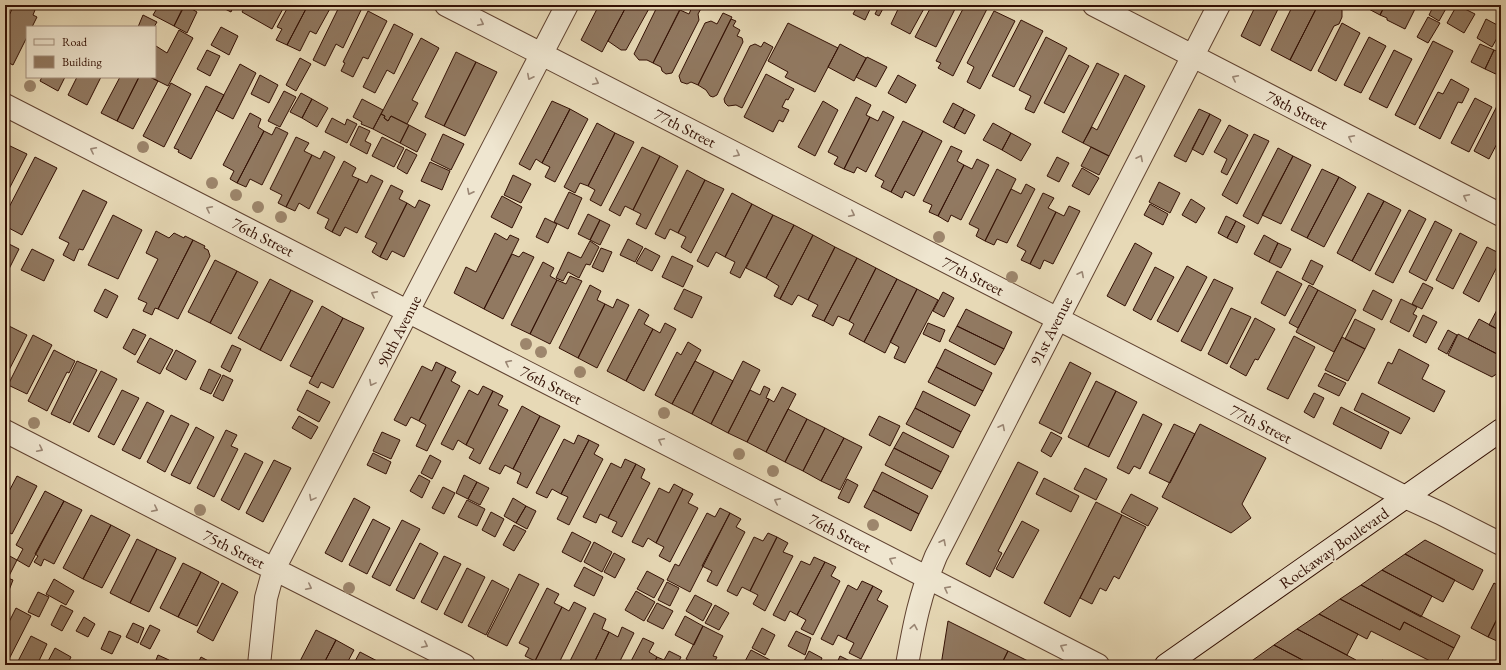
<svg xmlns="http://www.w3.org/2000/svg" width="1506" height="670" font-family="'EB Garamond',serif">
  <rect width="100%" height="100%" fill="#e7d9b6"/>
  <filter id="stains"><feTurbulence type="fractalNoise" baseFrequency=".005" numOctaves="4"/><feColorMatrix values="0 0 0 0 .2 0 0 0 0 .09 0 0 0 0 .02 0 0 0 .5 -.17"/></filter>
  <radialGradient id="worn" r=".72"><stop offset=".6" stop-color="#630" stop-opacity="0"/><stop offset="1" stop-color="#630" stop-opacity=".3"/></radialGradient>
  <path fill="#917961" stroke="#331004" d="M 14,5 L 19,7 L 20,5 L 37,5 L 33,15 L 37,17 L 32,27 L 27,27 L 27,37 L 13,65 L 5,61 L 5,24 Z
    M 159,5 L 179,5 L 183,7 L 174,26 L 153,15 Z
    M 185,5 L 197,12 L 187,33 L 174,26 Z
    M 217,5 L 234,5 L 231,12 Z
    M 246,5 L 285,5 L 272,29 L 242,12 Z
    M 289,5 L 308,5 L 287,45 L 276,40 L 282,29 L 277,27 Z
    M 308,5 L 332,5 L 316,34 L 310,31 L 300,51 L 287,45 Z
    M 340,5 L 356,5 L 362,8 L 343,48 L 336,44 L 325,66 L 313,60 Z
    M 599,5 L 627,5 L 602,52 L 581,40 Z
    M 627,5 L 651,5 L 626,50 L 621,50 L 608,41 Z
    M 658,5 L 682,5 L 653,63 L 647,60 L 639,60 L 634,54 Z
    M 693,5 L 703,5 L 698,14 L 699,20 L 672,73 L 666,74 L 662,71 L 661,67 L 653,63 L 680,10 L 689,14 Z
    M 858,5 L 872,5 L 865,20 L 853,14 Z
    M 872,5 L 885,5 L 879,16 L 875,14 L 877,10 L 871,7 Z
    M 900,5 L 926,5 L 910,34 L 891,24 Z
    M 932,5 L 957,5 L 936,47 L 915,37 Z
    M 965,5 L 984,5 L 988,7 L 953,76 L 938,68 L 941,63 L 936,61 Z
    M 1256,5 L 1280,5 L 1260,46 L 1241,36 Z
    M 1293,5 L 1318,5 L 1290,60 L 1271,50 Z
    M 1318,5 L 1332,5 L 1342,10 L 1342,17 L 1339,24 L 1334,26 L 1311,71 L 1290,60 Z
    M 1366,5 L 1385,5 L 1380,15 L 1365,7 Z
    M 1385,5 L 1407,5 L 1415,9 L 1405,29 L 1387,20 L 1387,18 L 1380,15 Z
    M 1434,5 L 1448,5 L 1439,21 L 1429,15 Z
    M 1457,5 L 1475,14 L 1464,33 L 1447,23 Z
    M 368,11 L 387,21 L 368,59 L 363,57 L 353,77 L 341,71 L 345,63 L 343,62 Z
    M 994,11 L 1015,21 L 980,89 L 967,82 L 974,67 L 967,63 Z
    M 723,13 L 732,17 L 698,85 L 691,82 L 687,84 L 681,82 L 679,76 L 705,23 L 711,21 L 717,24 Z
    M 143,15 L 157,22 L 154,27 L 138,27 Z
    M 1428,17 L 1440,23 L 1428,43 L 1417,37 Z
    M 731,19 L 736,21 L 733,26 L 740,30 L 737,36 L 742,38 L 743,42 L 717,95 L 713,97 L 710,96 L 706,90 L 698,85 Z
    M 1486,19 L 1501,27 L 1501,31 L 1492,47 L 1477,38 Z
    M 1021,20 L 1043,31 L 1014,87 L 992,76 Z
    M 788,23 L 838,48 L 815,92 L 785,77 L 788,72 L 768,61 Z
    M 1342,23 L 1360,33 L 1336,81 L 1318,71 Z
    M 394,24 L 413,34 L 394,74 L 387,70 L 375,93 L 363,87 Z
    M 221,27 L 238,36 L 229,55 L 211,45 Z
    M 179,30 L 193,38 L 168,86 L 150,77 L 155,77 L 155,48 L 156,46 L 167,53 Z
    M 1046,37 L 1067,48 L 1034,113 L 1025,109 L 1031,96 L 1019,90 Z
    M 1369,37 L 1386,46 L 1361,93 L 1344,85 Z
    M 421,38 L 439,48 L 412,100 L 418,103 L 407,124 L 391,116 L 388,121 L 384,118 L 385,116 L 381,114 Z
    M 1433,41 L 1453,51 L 1415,125 L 1395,115 Z
    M 764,42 L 773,47 L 742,108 L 736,105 L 728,106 L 725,103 L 724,99 L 750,46 L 755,44 L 761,47 Z
    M 840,44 L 866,58 L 854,81 L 828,67 Z
    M 1480,44 L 1494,50 L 1485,69 L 1471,62 Z
    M 207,50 L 220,56 L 210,76 L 197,69 Z
    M 1394,50 L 1412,59 L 1387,108 L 1369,99 Z
    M 1494,50 L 1501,53 L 1501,68 L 1498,75 L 1485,69 Z
    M 456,52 L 476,62 L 444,126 L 425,117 Z
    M 1069,55 L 1089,66 L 1064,113 L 1044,103 Z
    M 867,57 L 887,67 L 876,87 L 856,77 Z
    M 300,58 L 311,64 L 296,91 L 286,85 Z
    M 476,62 L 497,72 L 465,136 L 444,126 Z
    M 1097,63 L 1119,74 L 1083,143 L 1062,132 Z
    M 240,64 L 256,73 L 233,119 L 216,110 Z
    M 766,74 L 794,89 L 788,100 L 786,99 L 782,107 L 789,110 L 783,122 L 779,120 L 773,132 L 744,117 Z
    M 260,75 L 278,85 L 269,103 L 251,94 Z
    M 898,75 L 916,85 L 906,103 L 888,93 Z
    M 1125,75 L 1145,86 L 1109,156 L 1083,143 L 1092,127 L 1097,130 Z
    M 42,77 L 65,77 L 58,91 L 40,81 Z
    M 77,77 L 101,77 L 87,105 L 68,95 Z
    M 120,77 L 139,77 L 117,121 L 101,113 Z
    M 139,77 L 150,77 L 158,81 L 133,129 L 117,121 Z
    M 1451,79 L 1469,89 L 1462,103 L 1458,102 L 1440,139 L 1419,128 L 1438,92 L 1443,94 Z
    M 171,83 L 191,94 L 164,147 L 143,136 Z
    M 206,86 L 224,95 L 191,159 L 178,152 L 179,150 L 174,148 Z
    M 284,91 L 296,97 L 280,127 L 268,121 Z
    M 301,93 L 312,99 L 302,118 L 290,112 Z
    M 856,97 L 871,105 L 866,115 L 870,117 L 844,169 L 834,164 L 838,157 L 828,152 Z
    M 1475,98 L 1492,107 L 1469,152 L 1451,143 Z
    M 312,99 L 328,108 L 317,127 L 302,118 Z
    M 362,99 L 383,110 L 373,129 L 361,124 L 362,122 L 353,117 Z
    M 552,101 L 570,109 L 542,163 L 536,159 L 530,170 L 519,164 Z
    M 823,101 L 838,110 L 815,156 L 798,147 Z
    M 953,103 L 964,109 L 954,128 L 943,122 Z
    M 1498,104 L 1501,106 L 1501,136 L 1489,159 L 1474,151 Z
    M 570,109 L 588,119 L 555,182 L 545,177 L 550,167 L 542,163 Z
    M 964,109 L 975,115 L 965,134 L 954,128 Z
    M 1199,109 L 1210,114 L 1186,162 L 1174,156 Z
    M 883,111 L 894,117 L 866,172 L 857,167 L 854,173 L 844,169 L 870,117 L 878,121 Z
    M 250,113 L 261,119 L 258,127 L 264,131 L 237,183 L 230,179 L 234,171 L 223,165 Z
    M 381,114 L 385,116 L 384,118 L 388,121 L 391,116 L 409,125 L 400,143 L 373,129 Z
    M 1210,114 L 1221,120 L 1203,155 L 1192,149 Z
    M 332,118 L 345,125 L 347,119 L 357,124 L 347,143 L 325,132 Z
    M 903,121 L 923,131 L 891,192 L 881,187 L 884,181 L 875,176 Z
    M 597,123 L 615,133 L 588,186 L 580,183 L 575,193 L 564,187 Z
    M 993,123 L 1011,133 L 1002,150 L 983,140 Z
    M 409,125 L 426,134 L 417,152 L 400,143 Z
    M 1229,125 L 1248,135 L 1227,175 L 1221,172 L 1227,159 L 1214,152 Z
    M 359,126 L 370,131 L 365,141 L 371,144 L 367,154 L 350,145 Z
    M 276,127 L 288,133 L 262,185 L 250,179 L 246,187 L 237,183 L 264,131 L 272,135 Z
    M 923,131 L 942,141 L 914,196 L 905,191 L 902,198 L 891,192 Z
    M 615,133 L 634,142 L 601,206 L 590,200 L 595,190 L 588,186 Z
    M 1011,133 L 1031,144 L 1021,161 L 1002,150 Z
    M 443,134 L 464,144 L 451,170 L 431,160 Z
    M 1254,134 L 1269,141 L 1237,204 L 1222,195 Z
    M 296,137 L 309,143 L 304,151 L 312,155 L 286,207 L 278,203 L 282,195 L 270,189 Z
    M 382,137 L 404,148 L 394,167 L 372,156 Z
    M 8,145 L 27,154 L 7,193 L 5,192 L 5,151 Z
    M 951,146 L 962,151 L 957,161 L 964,165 L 938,216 L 929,212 L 932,205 L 923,201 Z
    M 642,147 L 660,156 L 633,210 L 625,206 L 620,216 L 609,210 Z
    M 1091,147 L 1109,156 L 1099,175 L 1081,166 Z
    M 1278,148 L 1293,156 L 1258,224 L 1243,216 Z
    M 406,149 L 417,155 L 407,174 L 397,168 Z
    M 324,151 L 335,157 L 309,209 L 299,203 L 295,211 L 286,207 L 312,155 L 320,159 Z
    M 660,156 L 678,166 L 646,229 L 636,224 L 641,214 L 633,210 Z
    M 1293,156 L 1311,165 L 1281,224 L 1262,215 Z
    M 35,157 L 57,168 L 22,235 L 5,226 L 5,215 Z
    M 1057,157 L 1069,163 L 1059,182 L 1047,176 Z
    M 977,159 L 989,165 L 961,220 L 951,215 L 948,222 L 938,216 L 964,165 L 972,169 Z
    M 344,161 L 356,168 L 352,176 L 359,179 L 332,232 L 325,228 L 329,219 L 317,213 Z
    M 430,162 L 450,171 L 442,190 L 421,181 Z
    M 1082,168 L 1099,178 L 1089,195 L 1072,186 Z
    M 997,169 L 1016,179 L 985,241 L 976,236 L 979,229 L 969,224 Z
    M 1322,169 L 1339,177 L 1307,238 L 1291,230 Z
    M 687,170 L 705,180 L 678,233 L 670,229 L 665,239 L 655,234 Z
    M 371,175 L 383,181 L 357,233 L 345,227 L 340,236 L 332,232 L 359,179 L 367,183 Z
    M 513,175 L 531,184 L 521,203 L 504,195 Z
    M 1339,177 L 1356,187 L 1324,247 L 1307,238 Z
    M 705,180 L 724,189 L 691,253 L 681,247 L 686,237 L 678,233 Z
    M 1159,182 L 1180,193 L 1170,213 L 1149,202 Z
    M 1026,184 L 1035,189 L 1007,243 L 997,239 L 994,245 L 985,241 L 1011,189 L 1021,194 Z
    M 391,185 L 403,191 L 399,199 L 407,203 L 380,257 L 372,252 L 377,243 L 365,237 Z
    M 83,190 L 107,202 L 83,250 L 79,249 L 74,261 L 63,255 L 69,243 L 59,238 Z
    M 569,192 L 582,198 L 568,229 L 554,222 Z
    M 732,193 L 752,204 L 725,257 L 716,252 L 708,267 L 697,261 Z
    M 1043,193 L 1054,198 L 1048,208 L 1056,212 L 1030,264 L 1021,260 L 1026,251 L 1017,246 Z
    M 1368,193 L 1384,201 L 1352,261 L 1337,253 Z
    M 502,196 L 522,207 L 512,228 L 491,217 Z
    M 1191,199 L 1205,208 L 1196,223 L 1182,215 Z
    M 419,200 L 430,205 L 404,257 L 392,251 L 387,260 L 380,257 L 407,203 L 415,208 Z
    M 1384,201 L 1401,210 L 1370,271 L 1352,261 Z
    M 752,204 L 773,215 L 740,278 L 730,273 L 735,262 L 725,257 Z
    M 1150,204 L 1168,214 L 1163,225 L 1144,215 Z
    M 1069,206 L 1080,211 L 1053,264 L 1044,260 L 1040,269 L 1030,264 L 1056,212 L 1064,216 Z
    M 1409,210 L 1426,219 L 1393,283 L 1375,274 Z
    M 588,214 L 600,220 L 590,240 L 578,234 Z
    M 113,215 L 142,230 L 118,279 L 88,265 Z
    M 773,215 L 794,225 L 766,278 L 746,268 Z
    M 1226,216 L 1236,221 L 1227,238 L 1218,233 Z
    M 545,218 L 557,224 L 548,243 L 536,237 Z
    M 600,220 L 610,225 L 600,245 L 590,240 Z
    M 1236,221 L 1245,226 L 1237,243 L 1227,238 Z
    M 1435,221 L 1452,230 L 1426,281 L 1409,272 Z
    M 794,225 L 813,235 L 780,299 L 774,296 L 779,286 L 766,278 Z
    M 156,231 L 169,238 L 174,233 L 184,238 L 185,236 L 193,240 L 158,309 L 155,308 L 152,315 L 143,311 L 147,303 L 138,299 L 158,259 L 146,253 Z
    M 495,233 L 507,240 L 510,235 L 519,239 L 484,309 L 454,293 L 466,267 L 476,272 Z
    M 1460,233 L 1477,242 L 1453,289 L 1436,280 Z
    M 813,235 L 835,247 L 808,300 L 798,295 L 792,305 L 780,299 Z
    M 1264,235 L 1278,243 L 1269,262 L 1254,254 Z
    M 628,239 L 643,247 L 635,262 L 620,255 Z
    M 193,240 L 205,246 L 204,248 L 208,250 L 210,256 L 178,319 L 158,309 Z
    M 590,241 L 599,247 L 590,265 L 586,264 L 579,278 L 568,272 L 563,281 L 556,278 L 568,252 L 581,258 Z
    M 5,242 L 19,249 L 9,269 L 5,267 Z
    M 1135,243 L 1152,253 L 1125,306 L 1107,296 Z
    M 1278,243 L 1291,249 L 1281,268 L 1269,262 Z
    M 835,247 L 857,258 L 824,321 L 812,316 L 818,305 L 808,300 Z
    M 1487,247 L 1501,254 L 1501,259 L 1479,302 L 1463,293 Z
    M 601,248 L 612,252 L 603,272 L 592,267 Z
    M 645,248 L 660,256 L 652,271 L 636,263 Z
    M 32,249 L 54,260 L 44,281 L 21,270 Z
    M 523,252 L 534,257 L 503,319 L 484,309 L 512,254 L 519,257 Z
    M 672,256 L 693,266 L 683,287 L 662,277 Z
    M 857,258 L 876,268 L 849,321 L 838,316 L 833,326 L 824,321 Z
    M 215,260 L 237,271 L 210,323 L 188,312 Z
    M 1311,260 L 1323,266 L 1313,285 L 1302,279 Z
    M 543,262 L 554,268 L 550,276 L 557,280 L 530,334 L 511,325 Z
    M 1187,266 L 1207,277 L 1178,332 L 1157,321 Z
    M 1501,266 L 1501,277 L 1496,275 Z
    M 1155,267 L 1174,277 L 1151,320 L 1133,310 Z
    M 876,268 L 897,279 L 864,342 L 849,334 L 854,324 L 849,321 Z
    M 237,271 L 258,282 L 231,334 L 210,323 Z
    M 1277,271 L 1302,284 L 1285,316 L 1261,303 Z
    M 570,276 L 582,281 L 550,344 L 530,334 L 557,280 L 566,284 Z
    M 270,279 L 291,290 L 260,350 L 238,338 Z
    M 897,279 L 917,289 L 885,353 L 864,342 Z
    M 1214,279 L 1233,288 L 1201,351 L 1181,341 Z
    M 1423,283 L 1433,288 L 1422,309 L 1412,304 Z
    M 590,285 L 601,291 L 597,300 L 605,304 L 578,358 L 559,348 Z
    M 1309,285 L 1318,290 L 1298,328 L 1289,323 Z
    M 105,289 L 118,296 L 107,318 L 94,311 Z
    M 684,289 L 702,297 L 692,318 L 674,309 Z
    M 917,289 L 938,300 L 905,363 L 894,358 L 899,347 L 890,342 Z
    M 291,290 L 313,301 L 281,361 L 260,350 Z
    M 1318,290 L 1356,310 L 1334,352 L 1296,332 Z
    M 1373,290 L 1392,300 L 1382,320 L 1363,310 Z
    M 943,292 L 954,298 L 944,317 L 933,311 Z
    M 617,299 L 629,305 L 597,368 L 578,358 L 605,304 L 613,308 Z
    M 1401,299 L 1417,307 L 1413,314 L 1417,316 L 1409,332 L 1390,322 Z
    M 1500,304 L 1501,305 L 1501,331 L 1489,325 Z
    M 322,306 L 343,318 L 312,377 L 290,366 Z
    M 1231,308 L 1251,317 L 1227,364 L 1208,354 Z
    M 639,309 L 649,315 L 644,324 L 653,329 L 626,381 L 607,371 Z
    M 966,309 L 1012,332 L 1004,349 L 957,326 Z
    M 1423,315 L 1437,322 L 1426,343 L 1413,336 Z
    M 343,318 L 364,328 L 333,388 L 321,382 L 318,388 L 309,383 Z
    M 1255,318 L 1275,329 L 1258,360 L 1255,359 L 1246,376 L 1230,367 Z
    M 1355,319 L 1375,329 L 1365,349 L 1345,339 Z
    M 1479,319 L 1501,331 L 1501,356 L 1468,339 Z
    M 665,323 L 676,329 L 644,391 L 626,381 L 653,329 L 660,333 Z
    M 928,323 L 945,330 L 940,342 L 923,334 Z
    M 9,326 L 27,335 L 5,378 L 5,334 Z
    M 957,326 L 1004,349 L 995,365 L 949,341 Z
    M 133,329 L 146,335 L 135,355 L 123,348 Z
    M 1448,330 L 1457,335 L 1447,354 L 1438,349 Z
    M 1458,334 L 1501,356 L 1501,371 L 1492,377 L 1448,355 Z
    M 33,335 L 52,345 L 27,394 L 8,385 Z
    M 1294,336 L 1315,347 L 1288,399 L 1267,389 Z
    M 1342,337 L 1365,349 L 1348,381 L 1325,370 Z
    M 150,338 L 173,350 L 160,374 L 137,362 Z
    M 688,342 L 701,350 L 672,404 L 655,395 L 677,352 L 681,355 Z
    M 232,345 L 241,349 L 230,372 L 221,367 Z
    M 945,349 L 992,373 L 983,391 L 936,367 Z
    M 1399,349 L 1429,365 L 1422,379 L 1445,391 L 1434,412 L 1378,383 L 1388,362 L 1392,364 Z
    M 54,350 L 75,361 L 69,373 L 67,372 L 47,411 L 28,401 Z
    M 176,350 L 196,361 L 186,380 L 166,369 Z
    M 77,361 L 97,370 L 70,423 L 51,414 Z
    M 695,361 L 714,371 L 692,414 L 672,404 Z
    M 743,361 L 760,370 L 728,433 L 711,424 Z
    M 436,362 L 446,367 L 419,421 L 411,417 L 406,426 L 394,420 L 422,366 L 432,371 Z
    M 1070,362 L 1091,373 L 1061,434 L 1039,423 Z
    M 446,367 L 456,372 L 451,381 L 460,386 L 427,451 L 416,446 L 426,425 L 419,421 Z
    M 936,367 L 983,391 L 975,406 L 928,382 Z
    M 209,369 L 221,375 L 211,394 L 200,389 Z
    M 101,371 L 117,379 L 89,432 L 73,424 Z
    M 714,371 L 733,381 L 711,424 L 692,414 Z
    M 1325,373 L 1346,383 L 1339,396 L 1318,386 Z
    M 223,375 L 233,380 L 223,401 L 213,396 Z
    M 1096,381 L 1116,391 L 1088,447 L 1068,437 Z
    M 483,386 L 493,391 L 466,445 L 458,440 L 453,450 L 441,444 L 469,390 L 478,395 Z
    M 764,386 L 770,389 L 766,398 L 769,399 L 747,442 L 728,433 L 750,390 L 760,395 Z
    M 782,387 L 796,394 L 766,452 L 747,442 L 769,399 L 774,402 Z
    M 122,390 L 139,398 L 114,445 L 98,437 Z
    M 307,390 L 330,402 L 319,422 L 297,410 Z
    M 493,391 L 503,396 L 498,405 L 508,410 L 480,464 L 469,458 L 474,449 L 466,445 Z
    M 923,391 L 970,415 L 961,432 L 915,408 Z
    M 1116,391 L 1137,402 L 1109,457 L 1088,447 Z
    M 1314,393 L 1324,398 L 1314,418 L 1304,412 Z
    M 1362,393 L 1410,418 L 1401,434 L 1354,410 Z
    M 147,402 L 164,411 L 140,459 L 122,450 Z
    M 522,406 L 540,416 L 513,469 L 505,465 L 500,474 L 489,469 Z
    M 1341,407 L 1389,432 L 1381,449 L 1333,424 Z
    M 915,408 L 961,432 L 953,448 L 906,424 Z
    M 788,409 L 807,419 L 785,462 L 766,452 Z
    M 1143,414 L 1162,424 L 1140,469 L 1134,466 L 1129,474 L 1117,468 Z
    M 171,415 L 189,424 L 165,472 L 147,462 Z
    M 299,416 L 318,427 L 311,439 L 292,428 Z
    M 540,416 L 560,426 L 527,488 L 517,483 L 521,473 L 513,469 Z
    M 879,416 L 900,426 L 890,446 L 869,435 Z
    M 807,419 L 825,428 L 803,471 L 785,462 Z
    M 1174,424 L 1195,434 L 1170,483 L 1149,473 Z
    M 1200,424 L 1266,458 L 1242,504 L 1251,518 L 1231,533 L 1162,497 Z
    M 196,427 L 214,437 L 190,484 L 171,475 Z
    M 825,428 L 844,438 L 821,481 L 803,471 Z
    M 226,430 L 237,435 L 231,446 L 238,449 L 214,497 L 197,488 Z
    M 382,432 L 400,440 L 391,459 L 373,451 Z
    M 903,432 L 949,456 L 941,472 L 894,448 Z
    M 1051,432 L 1062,438 L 1051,457 L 1041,451 Z
    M 578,435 L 589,440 L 561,494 L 552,489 L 547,498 L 536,493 L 564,439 L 574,444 Z
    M 844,438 L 862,447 L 840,490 L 821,481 Z
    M 589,440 L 599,445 L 594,454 L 603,459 L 569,525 L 557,519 L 568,497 L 561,494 Z
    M 894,448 L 941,472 L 932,489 L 885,465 Z
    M 245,453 L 263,462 L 239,510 L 221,500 Z
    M 373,453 L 391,462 L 386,474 L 367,465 Z
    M 430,455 L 441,461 L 432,479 L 421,473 Z
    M 625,459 L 636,464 L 608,518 L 600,514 L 596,523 L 583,517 L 611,463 L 621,468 Z
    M 274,460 L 291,468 L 263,522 L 246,513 Z
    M 1018,462 L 1038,472 L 998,551 L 1002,553 L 990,577 L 966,564 Z
    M 636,464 L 645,469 L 641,478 L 650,483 L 622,537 L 612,532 L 617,522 L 608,518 Z
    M 1085,468 L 1107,479 L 1096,500 L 1074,489 Z
    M 882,472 L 928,496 L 919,514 L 873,490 Z
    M 419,475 L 430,481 L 422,498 L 410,491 Z
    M 464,475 L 477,482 L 468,499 L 456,493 Z
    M 17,476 L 37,486 L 12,534 L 6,531 L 5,533 L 5,499 Z
    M 1044,478 L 1079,496 L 1071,512 L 1036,494 Z
    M 847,479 L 858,485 L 849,503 L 838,498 Z
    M 477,482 L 489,488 L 480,505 L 468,499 Z
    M 674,484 L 683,489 L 656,543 L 648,538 L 643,547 L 632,542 L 659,488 L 669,493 Z
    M 443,487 L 455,493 L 444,514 L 432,508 Z
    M 683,489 L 693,494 L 688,503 L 698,508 L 670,562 L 659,556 L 664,547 L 656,543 Z
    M 873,490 L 919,514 L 911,531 L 864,507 Z
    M 45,491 L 64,501 L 29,567 L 17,560 L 23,549 L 16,545 Z
    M 1131,494 L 1158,508 L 1148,526 L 1121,512 Z
    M 354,498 L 370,507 L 342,562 L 325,553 Z
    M 513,498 L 526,506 L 516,523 L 504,516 Z
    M 467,500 L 485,509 L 477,526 L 458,517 Z
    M 64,501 L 82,510 L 54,564 L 44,559 L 41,566 L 34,562 L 38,556 L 35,554 Z
    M 1096,502 L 1122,515 L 1070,617 L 1044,603 Z
    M 526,506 L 536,511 L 527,529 L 516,523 Z
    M 720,508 L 730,513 L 690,592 L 667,580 L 675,564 L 679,566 L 707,513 L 715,517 Z
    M 491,512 L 504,519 L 495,537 L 482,530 Z
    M 730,513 L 741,519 L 736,527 L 745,532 L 717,586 L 707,581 L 712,571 L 702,566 Z
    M 91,515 L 111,525 L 83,579 L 63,568 Z
    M 1122,515 L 1146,527 L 1119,579 L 1114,576 L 1106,591 L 1100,588 L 1092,604 L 1080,598 Z
    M 373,519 L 390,528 L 367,574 L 349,565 Z
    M 402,520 L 420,529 L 390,586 L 372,577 Z
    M 1022,521 L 1039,530 L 1013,578 L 996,569 Z
    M 111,525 L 130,535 L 102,588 L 83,579 Z
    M 514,525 L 526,531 L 514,551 L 503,545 Z
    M 572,532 L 591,542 L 581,562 L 562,552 Z
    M 768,533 L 777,537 L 750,591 L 742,587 L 737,596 L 727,591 L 754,537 L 763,541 Z
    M 777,537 L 788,543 L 783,552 L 793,556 L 765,611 L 753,604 L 758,595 L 750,591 Z
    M 137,539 L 157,549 L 130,603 L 110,593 Z
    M 1425,540 L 1483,570 L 1473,590 L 1405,554 Z
    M 594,542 L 612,552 L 602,572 L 584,562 Z
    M 420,543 L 438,553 L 414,599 L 396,590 Z
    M 157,549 L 176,558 L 149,612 L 130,603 Z
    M 614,553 L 625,559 L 615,578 L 604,572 Z
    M 6,554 L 17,560 L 9,576 L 5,574 Z
    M 1405,554 L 1455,580 L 1443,602 L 1382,570 Z
    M 444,556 L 461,564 L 437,610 L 421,602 Z
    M 814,557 L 825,562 L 797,615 L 790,611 L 785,621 L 773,615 L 801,561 L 810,565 Z
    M 825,562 L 836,567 L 831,576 L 840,581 L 813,635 L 801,629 L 806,620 L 797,615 Z
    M 183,563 L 201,572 L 178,617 L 160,608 Z
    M 584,567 L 603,577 L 594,596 L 574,586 Z
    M 467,568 L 485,577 L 462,623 L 444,614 Z
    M 1382,570 L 1432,596 L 1421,617 L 1361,585 Z
    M 647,571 L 664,580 L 654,598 L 637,589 Z
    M 201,572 L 219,582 L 197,626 L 178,617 Z
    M 519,574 L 539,584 L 507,646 L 487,636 Z
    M 5,577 L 13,580 L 6,598 L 5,597 Z
    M 54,579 L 74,591 L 66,605 L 46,594 Z
    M 492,580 L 509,589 L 486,635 L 468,626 Z
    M 862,581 L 873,586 L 846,639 L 838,635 L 833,645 L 821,639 L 848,585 L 857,590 Z
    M 667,582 L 679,588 L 670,606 L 658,600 Z
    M 222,583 L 238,592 L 213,641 L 197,632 Z
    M 1494,583 L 1501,587 L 1501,611 L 1488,637 L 1471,628 Z
    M 1361,585 L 1460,636 L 1454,648 L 1404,622 L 1400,630 L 1340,599 Z
    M 873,586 L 882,591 L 877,600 L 888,606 L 861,659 L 849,653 L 854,643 L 846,639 Z
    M 547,588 L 559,594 L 554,603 L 562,607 L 535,661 L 525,656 L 529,648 L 519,643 Z
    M 636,591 L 655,602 L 644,621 L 625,610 Z
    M 38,592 L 49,597 L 39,617 L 28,612 Z
    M 695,595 L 712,604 L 703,621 L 686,611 Z
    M 1340,599 L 1400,630 L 1404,622 L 1454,648 L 1445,665 L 1438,665 L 1371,631 L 1367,639 L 1319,614 Z
    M 574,602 L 586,608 L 558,665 L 542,665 L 535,661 L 562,607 L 569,611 Z
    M 657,603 L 673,611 L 663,629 L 647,621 Z
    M 61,605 L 73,611 L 62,631 L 51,625 Z
    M 715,605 L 729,613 L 719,630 L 705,623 Z
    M 16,608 L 31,616 L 6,665 L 5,665 L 5,623 L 8,624 Z
    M 1501,611 L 1501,634 L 1497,641 L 1488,637 Z
    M 594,613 L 606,619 L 602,629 L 609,632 L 593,665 L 568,665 Z
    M 1319,614 L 1358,634 L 1347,655 L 1297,629 Z
    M 685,616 L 703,626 L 694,645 L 675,635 Z
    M 84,617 L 95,624 L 88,637 L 76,631 Z
    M 948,621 L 1008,651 L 1001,665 L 941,665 Z
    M 133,623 L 144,628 L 138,643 L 126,637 Z
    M 150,625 L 160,630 L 150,649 L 140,644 Z
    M 703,626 L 723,636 L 713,656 L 717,657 L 713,665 L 697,665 L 686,659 Z
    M 622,627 L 634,633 L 618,665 L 593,665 L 609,632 L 618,637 Z
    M 762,628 L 775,635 L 765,655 L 752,648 Z
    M 1297,629 L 1356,660 L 1353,665 L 1312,665 L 1274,645 Z
    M 316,630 L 336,640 L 323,665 L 298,665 Z
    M 109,631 L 121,636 L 112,654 L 101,649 Z
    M 796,631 L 811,638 L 805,655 L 788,646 Z
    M 31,636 L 47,644 L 37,665 L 16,665 Z
    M 643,638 L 654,643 L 649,652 L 657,657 L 653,665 L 629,665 Z
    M 336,640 L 354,650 L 346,665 L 323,665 Z
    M 1274,645 L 1312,665 L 1262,665 L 1253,660 Z
    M 55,648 L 71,657 L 67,665 L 46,665 Z
    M 751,650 L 770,660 L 768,665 L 743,665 Z
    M 669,651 L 681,657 L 677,665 L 653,665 L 657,657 L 664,660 Z
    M 809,651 L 822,658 L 819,665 L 802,665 Z
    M 1008,651 L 1036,665 L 1001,665 Z
    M 360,652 L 381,663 L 380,665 L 353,665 Z
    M 158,655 L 169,660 L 167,665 L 154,665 Z
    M 840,656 L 858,665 L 836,665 Z
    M 201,657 L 216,665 L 197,665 Z
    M 1253,660 L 1262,665 L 1246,665 Z
    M 1382,660 L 1392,665 L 1379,665 Z"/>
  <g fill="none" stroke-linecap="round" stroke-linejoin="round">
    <g stroke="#604230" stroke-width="24">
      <path id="street" d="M 446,5 L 1405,497 L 1440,513 L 1501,544
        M 1094,5 L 1501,215
        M 5,105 L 1098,665
        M 5,431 L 252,558 L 464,665
        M 259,665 L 266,598 L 274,569 L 567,5
        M 907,665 C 914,625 920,594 936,556 L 1219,5"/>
    </g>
    <g stroke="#331004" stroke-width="24">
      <path id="secondary" d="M 1166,665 L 1501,430"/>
    </g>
    <use href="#street" stroke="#efe6d0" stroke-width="22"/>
    <use href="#secondary" stroke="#efe6d0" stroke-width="22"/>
  </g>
  <g fill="#9d866c">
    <circle cx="30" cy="86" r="6"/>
    <circle cx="143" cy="147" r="6"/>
    <circle cx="212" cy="183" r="6"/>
    <circle cx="236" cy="195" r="6"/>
    <circle cx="258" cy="207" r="6"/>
    <circle cx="281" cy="217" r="6"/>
    <circle cx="939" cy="237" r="6"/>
    <circle cx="1012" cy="277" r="6"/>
    <circle cx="526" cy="344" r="6"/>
    <circle cx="541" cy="352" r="6"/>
    <circle cx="580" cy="372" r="6"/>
    <circle cx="664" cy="413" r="6"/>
    <circle cx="34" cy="423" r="6"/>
    <circle cx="739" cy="454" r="6"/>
    <circle cx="773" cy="471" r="6"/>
    <circle cx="200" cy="510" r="6"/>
    <circle cx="873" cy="525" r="6"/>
    <circle cx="349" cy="588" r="6"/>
  </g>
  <defs><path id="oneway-chevron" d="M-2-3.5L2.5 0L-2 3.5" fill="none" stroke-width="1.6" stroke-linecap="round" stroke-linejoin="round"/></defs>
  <g stroke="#9a8674">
    <use href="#oneway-chevron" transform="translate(481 23) rotate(27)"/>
    <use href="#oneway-chevron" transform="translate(530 77) rotate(117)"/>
    <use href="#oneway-chevron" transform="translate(1235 78) rotate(-153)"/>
    <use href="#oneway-chevron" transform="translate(596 82) rotate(27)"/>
    <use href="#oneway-chevron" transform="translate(1351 138) rotate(-153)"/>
    <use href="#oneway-chevron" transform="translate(93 150) rotate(-153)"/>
    <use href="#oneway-chevron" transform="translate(737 154) rotate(27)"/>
    <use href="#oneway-chevron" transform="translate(1140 158) rotate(-63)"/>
    <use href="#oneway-chevron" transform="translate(470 192) rotate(117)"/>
    <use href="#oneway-chevron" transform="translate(1466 197) rotate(-153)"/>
    <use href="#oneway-chevron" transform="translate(209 209) rotate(-153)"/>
    <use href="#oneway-chevron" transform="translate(852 214) rotate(27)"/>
    <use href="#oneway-chevron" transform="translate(1081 274) rotate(-63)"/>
    <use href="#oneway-chevron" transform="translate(374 294) rotate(-153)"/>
    <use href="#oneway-chevron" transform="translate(508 363) rotate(-153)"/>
    <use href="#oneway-chevron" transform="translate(372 383) rotate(118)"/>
    <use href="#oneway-chevron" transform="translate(1002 427) rotate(-63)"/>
    <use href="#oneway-chevron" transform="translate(661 441) rotate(-153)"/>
    <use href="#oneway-chevron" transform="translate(40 449) rotate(27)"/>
    <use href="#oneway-chevron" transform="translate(312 498) rotate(118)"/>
    <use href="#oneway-chevron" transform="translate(777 501) rotate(-153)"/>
    <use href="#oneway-chevron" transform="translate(155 509) rotate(27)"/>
    <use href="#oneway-chevron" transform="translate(943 542) rotate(-63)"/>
    <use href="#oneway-chevron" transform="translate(892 560) rotate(-153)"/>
    <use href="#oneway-chevron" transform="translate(309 587) rotate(27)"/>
    <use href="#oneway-chevron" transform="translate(947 589) rotate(-152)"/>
    <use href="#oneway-chevron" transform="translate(914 627) rotate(-80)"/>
    <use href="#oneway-chevron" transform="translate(425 645) rotate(27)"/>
    <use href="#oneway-chevron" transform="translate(1063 647) rotate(-153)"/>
  </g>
  <g text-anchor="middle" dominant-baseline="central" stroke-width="3.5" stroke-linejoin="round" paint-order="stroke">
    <g font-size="16" fill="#331004" stroke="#efe6d0">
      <text transform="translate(1297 110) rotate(27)">78th Street</text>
      <text transform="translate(685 128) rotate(27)">77th Street</text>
      <text transform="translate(263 237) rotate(27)">76th Street</text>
      <text transform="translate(973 276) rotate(27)">77th Street</text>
      <text transform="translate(399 331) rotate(-63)">90th Avenue</text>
      <text transform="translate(1051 331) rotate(-63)">91st Avenue</text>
      <text transform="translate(551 385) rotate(27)">76th Street</text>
      <text transform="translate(1261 424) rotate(27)">77th Street</text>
      <text transform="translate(840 533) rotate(27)">76th Street</text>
      <text transform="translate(1334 548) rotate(-35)">Rockaway Boulevard</text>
      <text transform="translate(234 549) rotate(27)">75th Street</text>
    </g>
  </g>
  <rect width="1506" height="670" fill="none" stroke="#e7d9b6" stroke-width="20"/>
  <rect x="6" y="6" width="1494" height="658" fill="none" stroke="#331004" stroke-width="2"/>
  <rect x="10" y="10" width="1486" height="650" fill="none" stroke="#331004"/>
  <rect x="26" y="26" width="130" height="52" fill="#efe6d0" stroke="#a4907e"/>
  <rect x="34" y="39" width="20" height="6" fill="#efe6d0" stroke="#a4907e"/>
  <text x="62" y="46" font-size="12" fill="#331004">Road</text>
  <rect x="34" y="56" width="20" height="12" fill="#917961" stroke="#a4907e"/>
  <text x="62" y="66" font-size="12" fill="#331004">Building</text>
  <rect width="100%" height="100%" filter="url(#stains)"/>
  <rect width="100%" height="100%" fill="url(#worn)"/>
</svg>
